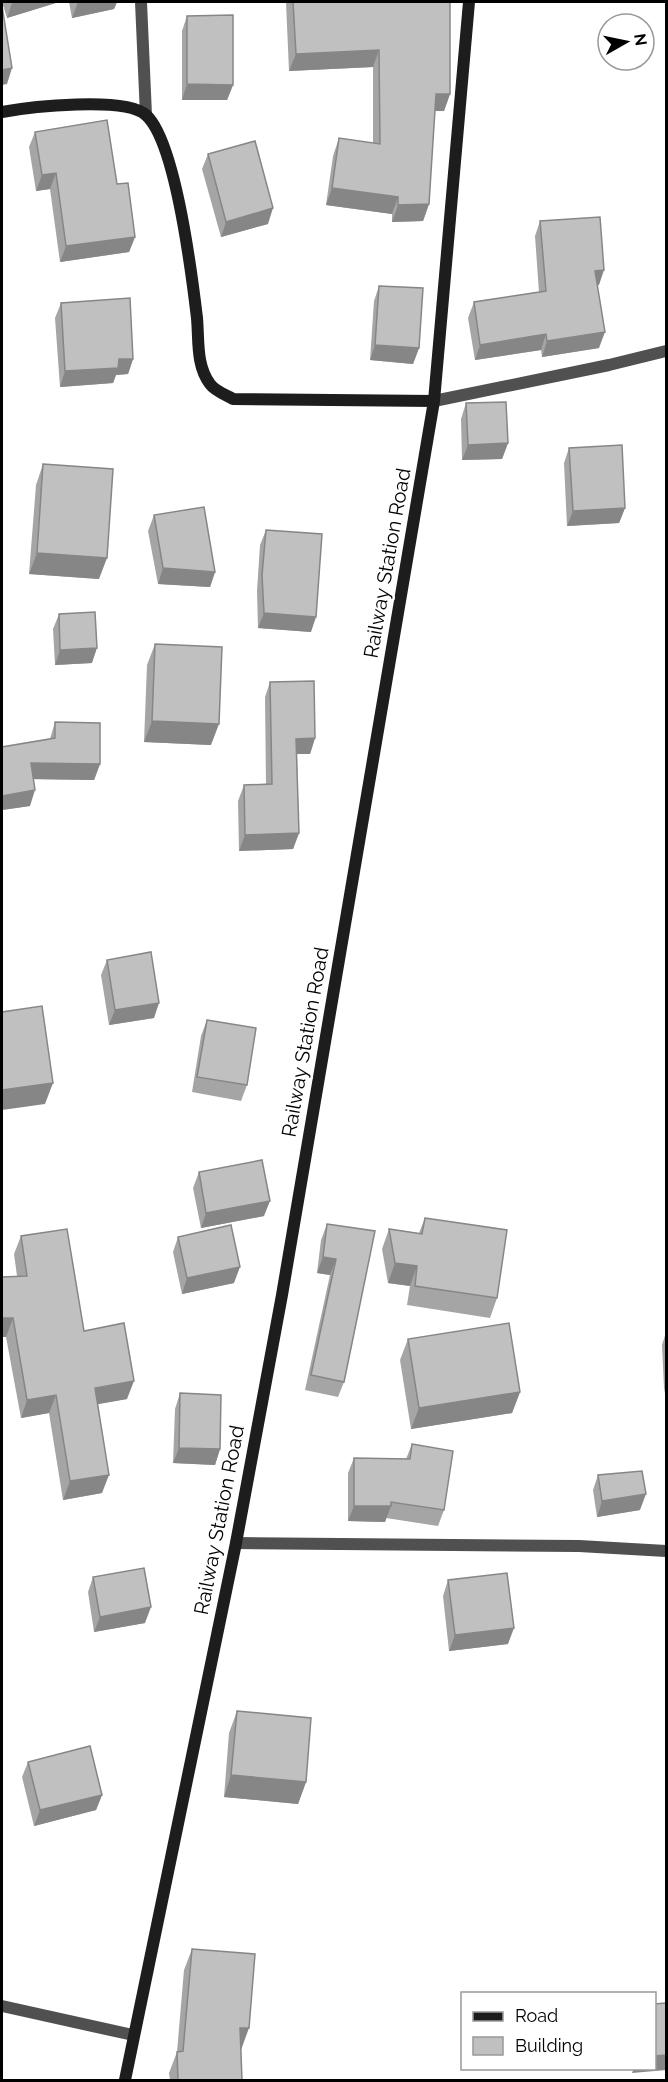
<svg xmlns="http://www.w3.org/2000/svg" width="668" height="2082" font-family="Raleway,sans-serif">
  <rect width="100%" height="100%" fill="#fff"/>
  <g fill="none" stroke-linecap="round" stroke-linejoin="round">
    <path stroke="#505050" stroke-width="12" d="M 141,2 L 146,115
      M 434,401 L 609,365 L 666,351
      M 236,1543 L 579,1546 L 666,1551
      M 2,2006 L 133,2035"/>
    <path stroke="#1d1d1d" stroke-width="12" d="M 2,112 C 29,107 125,96 146,115 C 176,142 192,276 197,318 C 199,341 196,365 210,384 C 215,391 226,395 233,399 L 434,401
      M 125,2080 L 236,1543 L 282,1295 L 434,401 L 469,2"/>
  </g>
  <path fill="#a5a5a5" d="M 2,2 L 59,2 L 7,18 Z
    M 69,2 L 117,2 L 114,9 L 72,18 Z
    M 286,2 L 450,2 L 450,94 L 444,111 L 435,111 L 429,204 L 423,221 L 392,222 L 392,214 L 326,205 L 333,156 L 339,138 L 373,143 L 373,67 L 289,71 Z
    M 187,16 L 233,85 L 227,100 L 182,100 L 182,31 Z
    M 35,132 L 117,184 L 135,237 L 129,252 L 60,262 L 50,189 L 36,191 L 29,147 Z
    M 208,154 L 268,224 L 221,237 L 202,169 Z
    M 540,221 L 599,285 L 597,285 L 599,348 L 542,357 L 541,350 L 475,360 L 468,318 L 474,302 L 539,292 L 535,236 Z
    M 379,286 L 419,348 L 413,364 L 370,360 L 374,301 Z
    M 61,303 L 133,359 L 128,374 L 116,375 L 113,383 L 60,387 L 55,318 Z
    M 466,403 L 508,443 L 502,459 L 462,460 L 461,419 Z
    M 569,448 L 625,508 L 619,523 L 567,526 L 564,463 Z
    M 43,464 L 99,579 L 29,574 L 36,485 Z
    M 154,515 L 215,572 L 210,587 L 158,584 L 148,531 Z
    M 266,530 L 311,632 L 258,628 L 257,591 L 260,545 Z
    M 59,614 L 92,663 L 55,665 L 53,629 Z
    M 155,644 L 211,745 L 144,742 L 147,665 Z
    M 270,682 L 315,738 L 310,754 L 297,754 L 299,833 L 293,849 L 239,851 L 238,801 L 244,785 L 266,785 L 265,697 Z
    M 55,722 L 100,764 L 94,780 L 33,779 L 30,806 L 2,810 L 2,747 L 50,739 Z
    M 107,960 L 154,1018 L 109,1025 L 101,975 Z
    M 207,1020 L 247,1085 L 241,1101 L 192,1092 L 201,1036 Z
    M 199,1172 L 264,1216 L 201,1228 L 193,1188 Z
    M 425,1218 L 497,1298 L 490,1318 L 407,1305 L 410,1286 L 388,1283 L 382,1249 L 389,1229 L 419,1233 Z
    M 327,1224 L 375,1231 L 344,1382 L 338,1397 L 305,1390 L 330,1275 L 317,1273 L 321,1240 Z
    M 21,1236 L 84,1331 L 127,1399 L 97,1404 L 102,1493 L 63,1500 L 49,1413 L 21,1418 L 6,1337 L 2,1337 L 2,1277 L 17,1276 L 14,1254 Z
    M 178,1237 L 234,1283 L 182,1294 L 173,1252 Z
    M 666,1332 L 666,1399 L 664,1388 L 662,1345 Z
    M 408,1339 L 520,1392 L 512,1413 L 411,1429 L 400,1360 Z
    M 180,1393 L 220,1449 L 215,1465 L 173,1463 L 175,1409 Z
    M 412,1444 L 444,1510 L 438,1526 L 386,1518 L 385,1522 L 348,1521 L 348,1473 L 354,1458 L 406,1459 Z
    M 598,1475 L 640,1510 L 597,1517 L 593,1490 Z
    M 93,1577 L 145,1623 L 94,1632 L 88,1592 Z
    M 448,1580 L 508,1644 L 449,1651 L 443,1596 Z
    M 237,1711 L 306,1782 L 298,1804 L 224,1797 L 229,1733 Z
    M 28,1762 L 102,1795 L 96,1810 L 34,1826 L 22,1777 Z
    M 192,1949 L 241,2050 L 242,2080 L 170,2080 L 169,2073 L 177,2052 L 184,1970 Z"/>
  <path fill="#868686" d="M 16,2 L 59,2 L 7,18 L 12,3 Z
    M 78,2 L 117,2 L 114,9 L 72,18 Z
    M 607,2 L 632,2 L 631,3 Z
    M 379,50 L 373,67 L 289,71 L 296,54 Z
    M 12,68 L 7,84 L 2,85 L 2,70 Z
    M 187,84 L 233,85 L 227,100 L 182,100 Z
    M 436,94 L 450,94 L 444,111 L 430,111 Z
    M 56,173 L 50,189 L 36,191 L 42,175 Z
    M 332,188 L 398,197 L 392,214 L 326,205 Z
    M 429,204 L 423,221 L 392,222 L 398,205 Z
    M 273,208 L 268,224 L 221,237 L 226,222 Z
    M 135,237 L 129,252 L 60,262 L 66,246 Z
    M 604,270 L 599,285 L 589,286 L 595,271 Z
    M 605,332 L 599,348 L 542,357 L 547,341 Z
    M 546,334 L 541,350 L 475,360 L 480,345 Z
    M 375,345 L 419,348 L 413,364 L 370,360 Z
    M 119,359 L 133,359 L 128,374 L 116,375 L 113,383 L 60,387 L 65,371 Z
    M 508,443 L 502,459 L 462,460 L 468,445 Z
    M 625,508 L 619,523 L 567,526 L 573,511 Z
    M 37,553 L 107,558 L 99,579 L 29,574 Z
    M 163,568 L 215,572 L 210,587 L 158,584 Z
    M 264,613 L 316,617 L 311,632 L 258,628 Z
    M 97,648 L 92,663 L 55,665 L 60,650 Z
    M 152,721 L 219,724 L 211,745 L 144,742 Z
    M 315,738 L 310,754 L 291,754 L 296,739 Z
    M 31,763 L 100,764 L 94,780 L 25,779 Z
    M 35,790 L 30,806 L 2,810 L 2,796 Z
    M 299,833 L 293,849 L 239,851 L 245,835 Z
    M 159,1003 L 154,1018 L 109,1025 L 115,1010 Z
    M 53,1083 L 45,1104 L 2,1110 L 2,1090 Z
    M 270,1201 L 264,1216 L 201,1228 L 206,1213 Z
    M 323,1257 L 336,1259 L 330,1275 L 317,1273 Z
    M 395,1263 L 417,1266 L 410,1286 L 388,1283 Z
    M 240,1267 L 234,1283 L 182,1294 L 187,1278 Z
    M 2,1318 L 13,1318 L 6,1337 L 2,1337 Z
    M 134,1381 L 127,1399 L 88,1406 L 95,1388 Z
    M 520,1392 L 512,1413 L 411,1429 L 419,1408 Z
    M 56,1395 L 49,1413 L 21,1418 L 27,1400 Z
    M 179,1448 L 220,1449 L 215,1465 L 173,1463 Z
    M 109,1475 L 102,1493 L 63,1500 L 70,1481 Z
    M 646,1494 L 640,1510 L 597,1517 L 602,1501 Z
    M 354,1506 L 391,1506 L 385,1522 L 348,1521 Z
    M 151,1607 L 145,1623 L 94,1632 L 100,1617 Z
    M 514,1628 L 508,1644 L 449,1651 L 455,1635 Z
    M 231,1775 L 306,1782 L 298,1804 L 224,1797 Z
    M 102,1795 L 96,1810 L 34,1826 L 40,1810 Z
    M 240,2028 L 249,2028 L 241,2050 Z
    M 666,2055 L 666,2070 L 632,2073 L 634,2068 L 654,2068 L 654,2056 Z"/>
  <path fill="#c0c0c0" stroke="#868686" stroke-width="1.5" d="M 293,2 L 450,2 L 450,94 L 436,94 L 429,204 L 398,205 L 398,197 L 332,188 L 339,138 L 380,144 L 379,50 L 296,54 Z
    M 2,6 L 12,68 L 2,70 Z
    M 233,15 L 233,85 L 187,84 L 187,16 Z
    M 107,120 L 117,184 L 128,183 L 135,237 L 66,246 L 56,173 L 42,175 L 35,132 Z
    M 255,141 L 273,208 L 226,222 L 208,154 Z
    M 600,217 L 604,270 L 595,271 L 605,332 L 547,341 L 546,334 L 480,345 L 474,302 L 546,291 L 540,221 Z
    M 379,286 L 423,288 L 419,348 L 375,345 Z
    M 130,298 L 133,359 L 119,359 L 118,368 L 65,371 L 61,303 Z
    M 506,402 L 508,443 L 468,445 L 466,403 Z
    M 622,445 L 625,508 L 573,511 L 569,448 Z
    M 43,464 L 113,469 L 107,558 L 37,553 Z
    M 204,507 L 215,572 L 163,568 L 154,515 Z
    M 266,530 L 322,534 L 316,617 L 264,613 L 262,575 Z
    M 95,612 L 97,648 L 60,650 L 59,614 Z
    M 155,644 L 222,647 L 219,724 L 152,721 Z
    M 314,681 L 315,738 L 296,739 L 299,833 L 245,835 L 244,785 L 272,784 L 270,682 Z
    M 55,722 L 100,723 L 100,764 L 31,763 L 35,790 L 2,796 L 2,747 L 55,738 Z
    M 151,952 L 159,1003 L 115,1010 L 107,960 Z
    M 42,1006 L 53,1083 L 2,1090 L 2,1012 Z
    M 207,1020 L 256,1028 L 247,1085 L 197,1077 Z
    M 262,1160 L 270,1201 L 206,1213 L 199,1172 Z
    M 425,1218 L 507,1230 L 497,1298 L 415,1286 L 417,1266 L 395,1263 L 389,1229 L 422,1234 Z
    M 327,1224 L 375,1231 L 344,1382 L 311,1375 L 336,1259 L 323,1257 Z
    M 231,1225 L 240,1267 L 187,1278 L 178,1237 Z
    M 67,1229 L 84,1331 L 124,1323 L 134,1381 L 95,1388 L 109,1475 L 70,1481 L 56,1395 L 27,1400 L 13,1318 L 2,1318 L 2,1277 L 27,1276 L 21,1236 Z
    M 509,1323 L 520,1392 L 419,1408 L 408,1339 Z
    M 180,1393 L 221,1395 L 220,1449 L 179,1448 Z
    M 412,1444 L 453,1451 L 444,1510 L 391,1502 L 391,1506 L 354,1506 L 354,1458 L 410,1459 Z
    M 642,1471 L 646,1494 L 602,1501 L 598,1475 Z
    M 144,1568 L 151,1607 L 100,1617 L 93,1577 Z
    M 507,1573 L 514,1628 L 455,1635 L 448,1580 Z
    M 237,1711 L 311,1718 L 306,1782 L 231,1775 Z
    M 90,1746 L 102,1795 L 40,1810 L 28,1762 Z
    M 192,1949 L 255,1954 L 249,2028 L 240,2028 L 242,2080 L 178,2080 L 177,2052 L 183,2051 Z
    M 666,2003 L 666,2055 L 654,2056 L 654,2004 Z"/>
  <g text-anchor="middle" dominant-baseline="central" stroke-width="5" stroke-linejoin="round" paint-order="stroke">
    <g font-size="20" fill="#000" stroke="#fff">
      <text transform="translate(387 563) rotate(-80)">Railway Station Road</text>
      <text transform="translate(305 1042) rotate(-80)">Railway Station Road</text>
      <text transform="translate(219 1520) rotate(-79)">Railway Station Road</text>
    </g>
  </g>
  <rect width="668" height="2082" fill="none" stroke="#000000" stroke-width="6"/>
  <rect x="461" y="1992" width="195" height="78" fill="#ffffff" stroke="#999999" stroke-width="1.5"/>
  <rect x="473" y="2012" width="30" height="9" fill="#1d1d1d" stroke="#999999" stroke-width="1.5"/>
  <text x="515" y="2022" font-size="18" fill="#000000">Road</text>
  <rect x="473" y="2037" width="30" height="18" fill="#c0c0c0" stroke="#999999" stroke-width="1.5"/>
  <text x="515" y="2052" font-size="18" fill="#000000">Building</text>
  <g transform="translate(626 42) rotate(81)"><circle r="28" fill="#ffffff" stroke="#999999" stroke-width="1.5"/>
  <path d="M0-4.5L10 22L0 15L-10 22Z" fill="#000000"/>
  <text y="-9" font-size="16" font-weight="bold" text-anchor="middle" fill="#000000">N</text>
  </g>
</svg>
